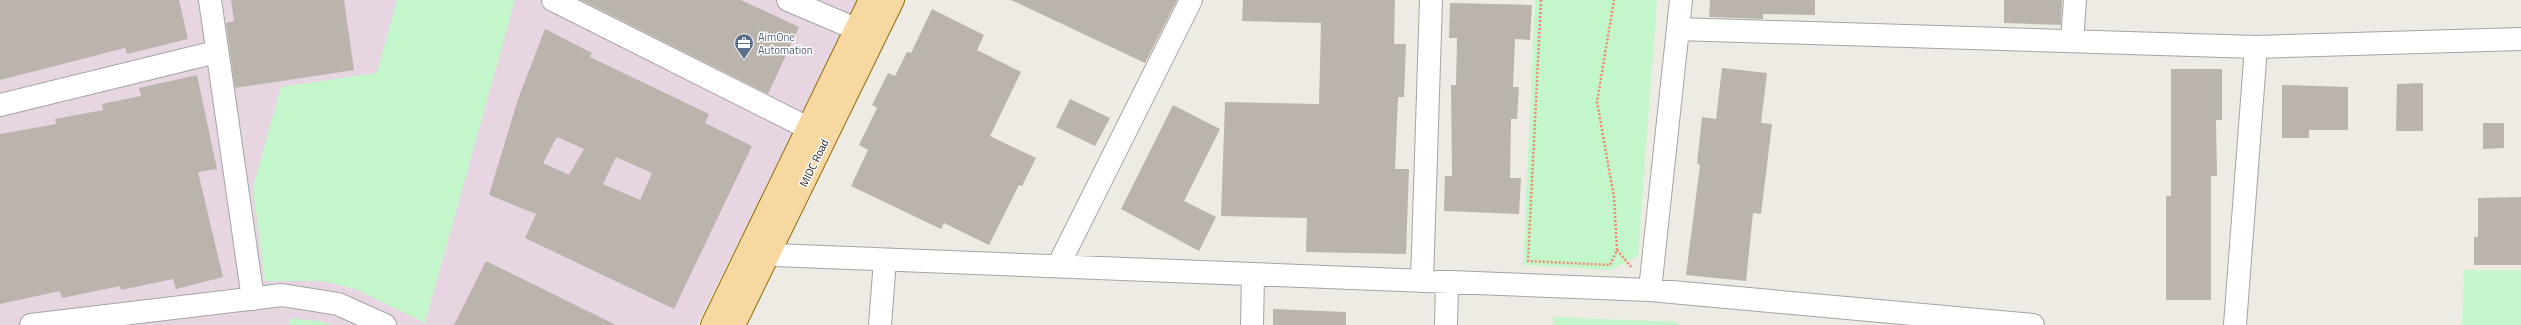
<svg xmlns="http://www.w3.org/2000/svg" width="2521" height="325" font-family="'Titillium Web',sans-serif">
  <rect width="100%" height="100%" fill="#eeebe4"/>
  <path fill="#e7d6e2" d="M 0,0 L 859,0 L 697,325 L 0,325 Z"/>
  <path fill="#c3f6cb" d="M 397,0 L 515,0 L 425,323 L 358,290 L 323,281 L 265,281 L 253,188 L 281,87 L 377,73 Z
    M 1535,0 L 1657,0 L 1638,256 L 1611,270 L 1523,265 Z
    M 2464,270 L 2521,270 L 2521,325 L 2462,325 Z
    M 1554,317 L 1678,322 L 1678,325 L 1553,325 Z
    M 289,318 L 318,321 L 335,325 L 289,325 Z"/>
  <path fill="#bab4ad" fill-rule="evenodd" d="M 0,0 L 179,0 L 188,39 L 127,54 L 125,48 L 0,80 Z
    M 231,0 L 344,0 L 354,70 L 235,88 L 226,23 L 234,21 Z
    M 581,0 L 741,0 L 799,27 L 768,94 Z
    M 1011,0 L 1177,0 L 1145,63 Z
    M 1243,0 L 1395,0 L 1394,44 L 1406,44 L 1404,97 L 1398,97 L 1395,169 L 1409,169 L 1406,254 L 1306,252 L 1307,218 L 1221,216 L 1225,102 L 1319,104 L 1321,23 L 1242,21 Z
    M 1710,0 L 1815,0 L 1815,15 L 1763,14 L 1763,19 L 1709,17 Z
    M 2004,0 L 2062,0 L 2061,25 L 2004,23 Z
    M 1450,3 L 1532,5 L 1530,40 L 1515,39 L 1513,87 L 1519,87 L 1517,119 L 1511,119 L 1510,178 L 1521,178 L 1519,214 L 1444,211 L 1445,176 L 1452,176 L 1451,85 L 1456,85 L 1457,38 L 1449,38 Z
    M 932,9 L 984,35 L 977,50 L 1021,72 L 990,136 L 1036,158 L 1022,186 L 1019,185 L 989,245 L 944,223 L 941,229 L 851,186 L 868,150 L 859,145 L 877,108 L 872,105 L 888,73 L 895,76 L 907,52 L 911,53 Z
    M 545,29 L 592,53 L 590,57 L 709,114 L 705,123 L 752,146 L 674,309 L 525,238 L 536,214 L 489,195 L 518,99 ZM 557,137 L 584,149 L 569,175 L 543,163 ZM 616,157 L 652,173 L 640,200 L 603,184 Z
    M 1722,68 L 1767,73 L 1761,123 L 1772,124 L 1761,214 L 1753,213 L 1746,281 L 1686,275 L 1700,165 L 1697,164 L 1702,117 L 1716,119 Z
    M 2171,69 L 2222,69 L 2222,120 L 2216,120 L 2217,176 L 2211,176 L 2211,300 L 2166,300 L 2166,196 L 2171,196 Z
    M 197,75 L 217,169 L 198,172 L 223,277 L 176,289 L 173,279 L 121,290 L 120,286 L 62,298 L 60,291 L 0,304 L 0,134 L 56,124 L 55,119 L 103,110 L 102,104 L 141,96 L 139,88 Z
    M 2423,83 L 2423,131 L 2396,131 L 2397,84 Z
    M 2282,85 L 2348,87 L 2348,130 L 2309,130 L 2309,138 L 2282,138 Z
    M 1070,99 L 1110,118 L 1095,146 L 1056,127 Z
    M 1173,105 L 1220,129 L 1184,201 L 1216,217 L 1199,251 L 1121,209 Z
    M 2483,123 L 2504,123 L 2504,148 L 2483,149 Z
    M 2521,197 L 2521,265 L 2474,265 L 2474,237 L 2478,237 L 2478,198 Z
    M 486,261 L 616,325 L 454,325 Z
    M 1273,309 L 1346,312 L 1346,325 L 1273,325 Z"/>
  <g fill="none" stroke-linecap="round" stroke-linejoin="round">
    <g stroke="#a4a4a4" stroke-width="24">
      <path id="minor" d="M 210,0 L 253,299
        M 553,0 L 808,128
        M 788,0 L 856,29
        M 1678,29 L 2256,47 L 2521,39
        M 2072,41 L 2075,0
        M 0,105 L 216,52
        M 750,254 L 1650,290 L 2033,325
        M 1058,266 L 1191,0
        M 1422,281 L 1431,0
        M 1650,290 L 1681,0
        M 31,325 L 282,295 L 338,304 L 385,325
        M 880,325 L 885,260
        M 1252,325 L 1253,275
        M 1446,325 L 1447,282
        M 2235,325 L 2256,47"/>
    </g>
    <g stroke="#8f6d08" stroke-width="24">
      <path id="major" d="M 712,325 L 870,0
        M 734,325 L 893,0"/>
    </g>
    <path stroke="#f28871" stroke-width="2.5" stroke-dasharray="2 2" stroke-linecap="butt" d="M 1541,0 L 1528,261 L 1610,265 L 1617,250 L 1614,197 L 1597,102 L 1614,0
      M 1617,250 L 1632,268"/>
    <use href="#minor" stroke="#fff" stroke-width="22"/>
    <use href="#major" stroke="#f7d8a0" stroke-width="22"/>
  </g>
  <defs>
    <g id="office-pin" transform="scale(1)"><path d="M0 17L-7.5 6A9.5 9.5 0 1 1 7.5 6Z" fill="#5c6f8a" stroke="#fff"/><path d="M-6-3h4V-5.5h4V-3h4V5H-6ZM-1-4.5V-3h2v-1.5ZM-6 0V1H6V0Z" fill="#fff"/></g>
  </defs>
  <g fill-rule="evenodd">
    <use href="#office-pin" x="744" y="43"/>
  </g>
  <g text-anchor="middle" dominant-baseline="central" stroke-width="3" stroke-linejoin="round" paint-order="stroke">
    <g font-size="11" fill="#4e5e75" stroke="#fff" text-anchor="start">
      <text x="758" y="37">AimOne<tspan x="758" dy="13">Automation</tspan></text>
    </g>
    <g font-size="11" fill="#1d1d1d" stroke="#fff">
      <text transform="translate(814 163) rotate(-64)">MIDC Road</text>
    </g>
  </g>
</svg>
